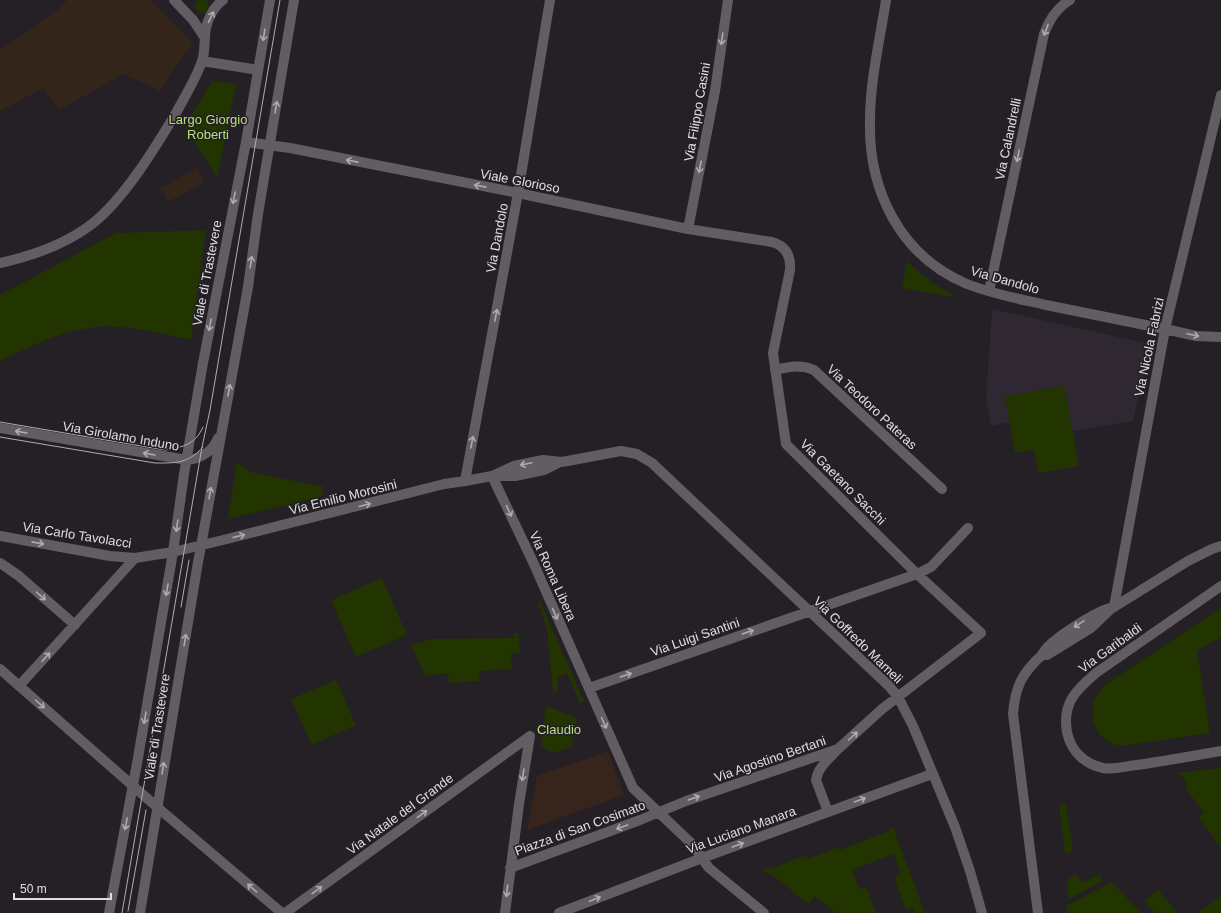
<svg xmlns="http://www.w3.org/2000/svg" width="1221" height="913" font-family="Arial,sans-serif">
  <rect width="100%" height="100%" fill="#242025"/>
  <path fill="#36241d" d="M 608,751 L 624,795 L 527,830 L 537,776 Z"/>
  <path fill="#332519" d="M 67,0 L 151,0 L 193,43 L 175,67 L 160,91 L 124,74 L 59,110 L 44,88 L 0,111 L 0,50 L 58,10 Z
    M 197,168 L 205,182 L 168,202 L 161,188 Z"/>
  <path fill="#2f2731" d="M 992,309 L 1150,344 L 1133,421 L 1073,431 L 1079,466 L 1038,473 L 1034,450 L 1015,453 L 1010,422 L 991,426 L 986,398 Z"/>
  <path fill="#223400" d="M195 6a7 7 0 1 1 14 0a7 7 0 1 1-14 0Z
    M 212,81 L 236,84 L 217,178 L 185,126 Z
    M 206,230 L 191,340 C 164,334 135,327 107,326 C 101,326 95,328 89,328 C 56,333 29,347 0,361 L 0,295 L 116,233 Z
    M 907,261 L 931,282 L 958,298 L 902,288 Z
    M 1064,386 L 1079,466 L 1038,473 L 1034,450 L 1015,453 L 1005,396 Z
    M 237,461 L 250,472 L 324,487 L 321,497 L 228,519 Z
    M 382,578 L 407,635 L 356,657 L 331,600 Z
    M 540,601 L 584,701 L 580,704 L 567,673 L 558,677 L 558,693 L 553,693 L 547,630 L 538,603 Z
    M 1221,608 L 1221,637 L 1197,651 L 1210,733 L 1121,746 C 1117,745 1112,744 1109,742 C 1093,734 1088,712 1096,696 C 1098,692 1103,688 1106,684 Z
    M 514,633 L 519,633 L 520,653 L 511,653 L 512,669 L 479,671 L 480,681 L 449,683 L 448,673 L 425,676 L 411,645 L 432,639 L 514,638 Z
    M 336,680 L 356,725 L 312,745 L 291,699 Z
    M 546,706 L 577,718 L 571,747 L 553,753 L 541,746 Z
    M 1221,768 L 1221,847 L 1198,818 L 1204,813 L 1186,789 L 1186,782 L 1182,775 L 1173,773 Z
    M 1066,804 L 1073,852 L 1065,853 L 1059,806 L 1059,805 Z
    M 893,827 L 925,913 L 915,913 L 913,908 L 906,910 L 894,877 L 901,874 L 894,854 L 852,870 L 859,889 L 866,887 L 876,913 L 836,913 L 815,896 L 808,904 L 770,873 L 768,874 L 763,870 L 768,866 L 770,869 L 806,855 L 808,859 L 839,847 L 840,850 L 889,831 L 889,829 Z
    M 1076,874 L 1082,883 L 1099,874 L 1103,881 L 1069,899 L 1067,879 Z
    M 1112,882 L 1141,913 L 1068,913 L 1066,906 Z
    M 1158,890 L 1178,913 L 1155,913 L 1144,901 Z
    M 1221,896 L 1221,913 L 1198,913 Z"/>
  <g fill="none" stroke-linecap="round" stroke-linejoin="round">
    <path stroke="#625d63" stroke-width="10" d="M 174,0 L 193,20 L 205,38
      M 202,61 L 258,70
      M 688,229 L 715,91 L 728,0
      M 0,263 C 32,256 66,244 92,224 C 124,199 155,148 176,113 C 185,96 196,79 202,61 C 205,53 204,45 205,37 C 205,24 212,8 223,0
      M 989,291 L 1044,34 C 1049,20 1058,7 1070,0
      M 775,370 C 789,367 801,364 814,370 L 942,489
      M 492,476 L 514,466 L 543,460 L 562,462 L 621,451 L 637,454 L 652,463 L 889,686 L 898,697 L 913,726 L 955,827 L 970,871 L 982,913
      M 492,476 L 533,562 L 633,788 L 692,844 L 709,868 L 764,913
      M 465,481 L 492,476 L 515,476 L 544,470 L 560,462
      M 0,563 L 19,576 L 75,625
      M 1114,607 L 1165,329 L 1196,336 L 1221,337
      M 1042,655 C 1047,641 1098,610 1114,607
      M 1044,655 L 1047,655 L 1091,628 L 1112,608
      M 0,669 L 133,786
      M 19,686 L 135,558
      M 589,688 L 917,574 L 931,567 L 968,528
      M 157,807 L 282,913
      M 828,812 L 816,780 C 818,767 829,759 838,749
      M 510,868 L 640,820 L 686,801 L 838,749 L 882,709 L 981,633 L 917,574 L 786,444 L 773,353 L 790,270 C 791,256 786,246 772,242 L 688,229 L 518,193
      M 285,913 L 530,736
      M 505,913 L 519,804 L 530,736
      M 559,913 L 702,858 L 932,774"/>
    <path stroke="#625d63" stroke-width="10" d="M 886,0 C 880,39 870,81 870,120 C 868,190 900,256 967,284 C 992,294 1020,299 1046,305 C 1086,313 1126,321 1165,329 L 1221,95
      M 246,142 L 290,148 L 518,193
      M 0,428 L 187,460 C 201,459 213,451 218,438
      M 0,536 L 110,556 L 135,558 L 173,552 L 219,541 L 444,484 L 465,481 L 518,193 L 550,0
      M 1221,586 L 1096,673 C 1076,690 1062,703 1067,732 C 1071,751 1084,764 1103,768 C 1114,770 1126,766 1137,765 C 1165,761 1193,756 1221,751
      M 1114,607 L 1188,561 L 1212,549 L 1221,546
      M 133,786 L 157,807
      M 109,913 L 138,758 L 173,552 L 184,474 L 203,363 L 246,142 L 270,0
      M 140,913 L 197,568 L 248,287 L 258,214 L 294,0
      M 1038,913 L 1013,714 C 1015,687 1022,673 1042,655"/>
    <path stroke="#b0adb0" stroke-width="1" d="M 0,422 L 165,450 C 183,447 195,445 203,427
      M 0,437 L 155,463 C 176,463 188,464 203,447
      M 181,607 L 189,560
      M 128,911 L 146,810
      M 122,913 L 202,447 L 210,410 L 280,0"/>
  </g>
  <defs><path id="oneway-shaft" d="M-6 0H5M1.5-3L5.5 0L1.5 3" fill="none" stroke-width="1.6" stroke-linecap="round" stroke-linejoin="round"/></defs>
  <g stroke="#aeaaae">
    <use href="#oneway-shaft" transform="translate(211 17) rotate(-65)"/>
    <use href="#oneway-shaft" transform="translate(1046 30) rotate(111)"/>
    <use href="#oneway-shaft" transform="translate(264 35) rotate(99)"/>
    <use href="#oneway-shaft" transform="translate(722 39) rotate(98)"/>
    <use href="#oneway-shaft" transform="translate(276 107) rotate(-80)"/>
    <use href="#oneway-shaft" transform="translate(1018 156) rotate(102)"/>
    <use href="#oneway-shaft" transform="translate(352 161) rotate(-169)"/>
    <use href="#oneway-shaft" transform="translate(700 167) rotate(101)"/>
    <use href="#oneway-shaft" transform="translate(480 186) rotate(-169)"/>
    <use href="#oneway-shaft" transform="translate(234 198) rotate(101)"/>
    <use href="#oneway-shaft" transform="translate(251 262) rotate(-82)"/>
    <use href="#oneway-shaft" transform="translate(496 315) rotate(-79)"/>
    <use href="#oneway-shaft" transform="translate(210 325) rotate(101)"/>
    <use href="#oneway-shaft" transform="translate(1193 335) rotate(12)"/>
    <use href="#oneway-shaft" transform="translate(229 390) rotate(-80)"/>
    <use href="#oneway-shaft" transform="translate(21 432) rotate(-170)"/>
    <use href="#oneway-shaft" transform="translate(472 442) rotate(-79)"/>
    <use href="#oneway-shaft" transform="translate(149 454) rotate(-170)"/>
    <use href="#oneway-shaft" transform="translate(526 464) rotate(168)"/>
    <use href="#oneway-shaft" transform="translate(210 493) rotate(-80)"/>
    <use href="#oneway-shaft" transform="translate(365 505) rotate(-14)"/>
    <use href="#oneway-shaft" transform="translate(509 511) rotate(65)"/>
    <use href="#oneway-shaft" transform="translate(177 526) rotate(98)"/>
    <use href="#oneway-shaft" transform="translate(239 536) rotate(-14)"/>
    <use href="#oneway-shaft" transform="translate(38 543) rotate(11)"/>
    <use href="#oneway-shaft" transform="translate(167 590) rotate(100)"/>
    <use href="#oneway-shaft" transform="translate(41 596) rotate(41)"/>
    <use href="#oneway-shaft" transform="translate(555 614) rotate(66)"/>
    <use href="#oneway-shaft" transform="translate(1079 624) rotate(148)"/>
    <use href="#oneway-shaft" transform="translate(748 632) rotate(-19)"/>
    <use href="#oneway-shaft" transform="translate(185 640) rotate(-81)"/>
    <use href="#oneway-shaft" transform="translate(46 657) rotate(-48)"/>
    <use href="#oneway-shaft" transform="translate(626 675) rotate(-19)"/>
    <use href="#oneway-shaft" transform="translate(40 704) rotate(42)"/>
    <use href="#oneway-shaft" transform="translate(145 718) rotate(100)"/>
    <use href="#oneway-shaft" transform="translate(604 723) rotate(66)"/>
    <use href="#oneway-shaft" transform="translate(853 736) rotate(-42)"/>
    <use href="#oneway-shaft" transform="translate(163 768) rotate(-81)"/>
    <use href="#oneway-shaft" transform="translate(523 775) rotate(99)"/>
    <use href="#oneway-shaft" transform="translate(694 798) rotate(-19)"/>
    <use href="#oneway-shaft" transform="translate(860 800) rotate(-20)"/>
    <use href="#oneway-shaft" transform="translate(422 814) rotate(-36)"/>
    <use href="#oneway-shaft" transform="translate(126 824) rotate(101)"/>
    <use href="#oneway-shaft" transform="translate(622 827) rotate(160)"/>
    <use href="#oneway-shaft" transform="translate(738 845) rotate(-20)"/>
    <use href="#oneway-shaft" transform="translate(252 888) rotate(-139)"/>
    <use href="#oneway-shaft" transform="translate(317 890) rotate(-36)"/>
    <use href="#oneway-shaft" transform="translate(507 891) rotate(97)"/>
    <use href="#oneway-shaft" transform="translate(595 899) rotate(-21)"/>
  </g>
  <g text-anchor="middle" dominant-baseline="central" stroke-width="3" stroke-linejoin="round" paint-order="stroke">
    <g font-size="13" fill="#e0dde0" stroke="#242025">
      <text transform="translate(697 112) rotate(-80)">Via Filippo Casini</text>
      <text transform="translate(1008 139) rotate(-78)">Via Calandrelli</text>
      <text transform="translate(520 181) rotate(11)">Viale Glorioso</text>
      <text transform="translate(497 238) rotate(-79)">Via Dandolo</text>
      <text transform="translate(207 273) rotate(-79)">Viale di Trastevere</text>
      <text transform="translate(1005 280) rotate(16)">Via Dandolo</text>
      <text transform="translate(1149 347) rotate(-78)">Via Nicola Fabrizi</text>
      <text transform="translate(872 407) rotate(43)">Via Teodoro Pateras</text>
      <text transform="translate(121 436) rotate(10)">Via Girolamo Induno</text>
      <text transform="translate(843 482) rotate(45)">Via Gaetano Sacchi</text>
      <text transform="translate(343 497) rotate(-14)">Via Emilio Morosini</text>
      <text transform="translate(77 535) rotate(9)">Via Carlo Tavolacci</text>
      <text transform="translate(553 576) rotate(66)">Via Roma Libera</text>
      <text transform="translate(695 637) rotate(-19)">Via Luigi Santini</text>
      <text transform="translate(858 640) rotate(44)">Via Goffredo Mameli</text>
      <text transform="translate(1110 648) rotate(-36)">Via Garibaldi</text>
      <text transform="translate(157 727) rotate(-81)">Viale di Trastevere</text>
      <text transform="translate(770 759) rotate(-19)">Via Agostino Bertani</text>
      <text transform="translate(400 814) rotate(-36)">Via Natale del Grande</text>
      <text transform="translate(580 828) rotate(-20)">Piazza di San Cosimato</text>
      <text transform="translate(741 830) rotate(-20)">Via Luciano Manara</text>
    </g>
    <g font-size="13" fill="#b4e076" stroke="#242025">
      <text x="208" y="119">Largo Giorgio<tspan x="208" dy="15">Roberti</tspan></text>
      <text x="559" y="729">Claudio</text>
    </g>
  </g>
  <path d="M14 893v6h97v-6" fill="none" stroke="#e0dde0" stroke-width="2"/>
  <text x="20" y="893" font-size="12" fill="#e0dde0" stroke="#242025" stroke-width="3" paint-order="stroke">50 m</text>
</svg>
